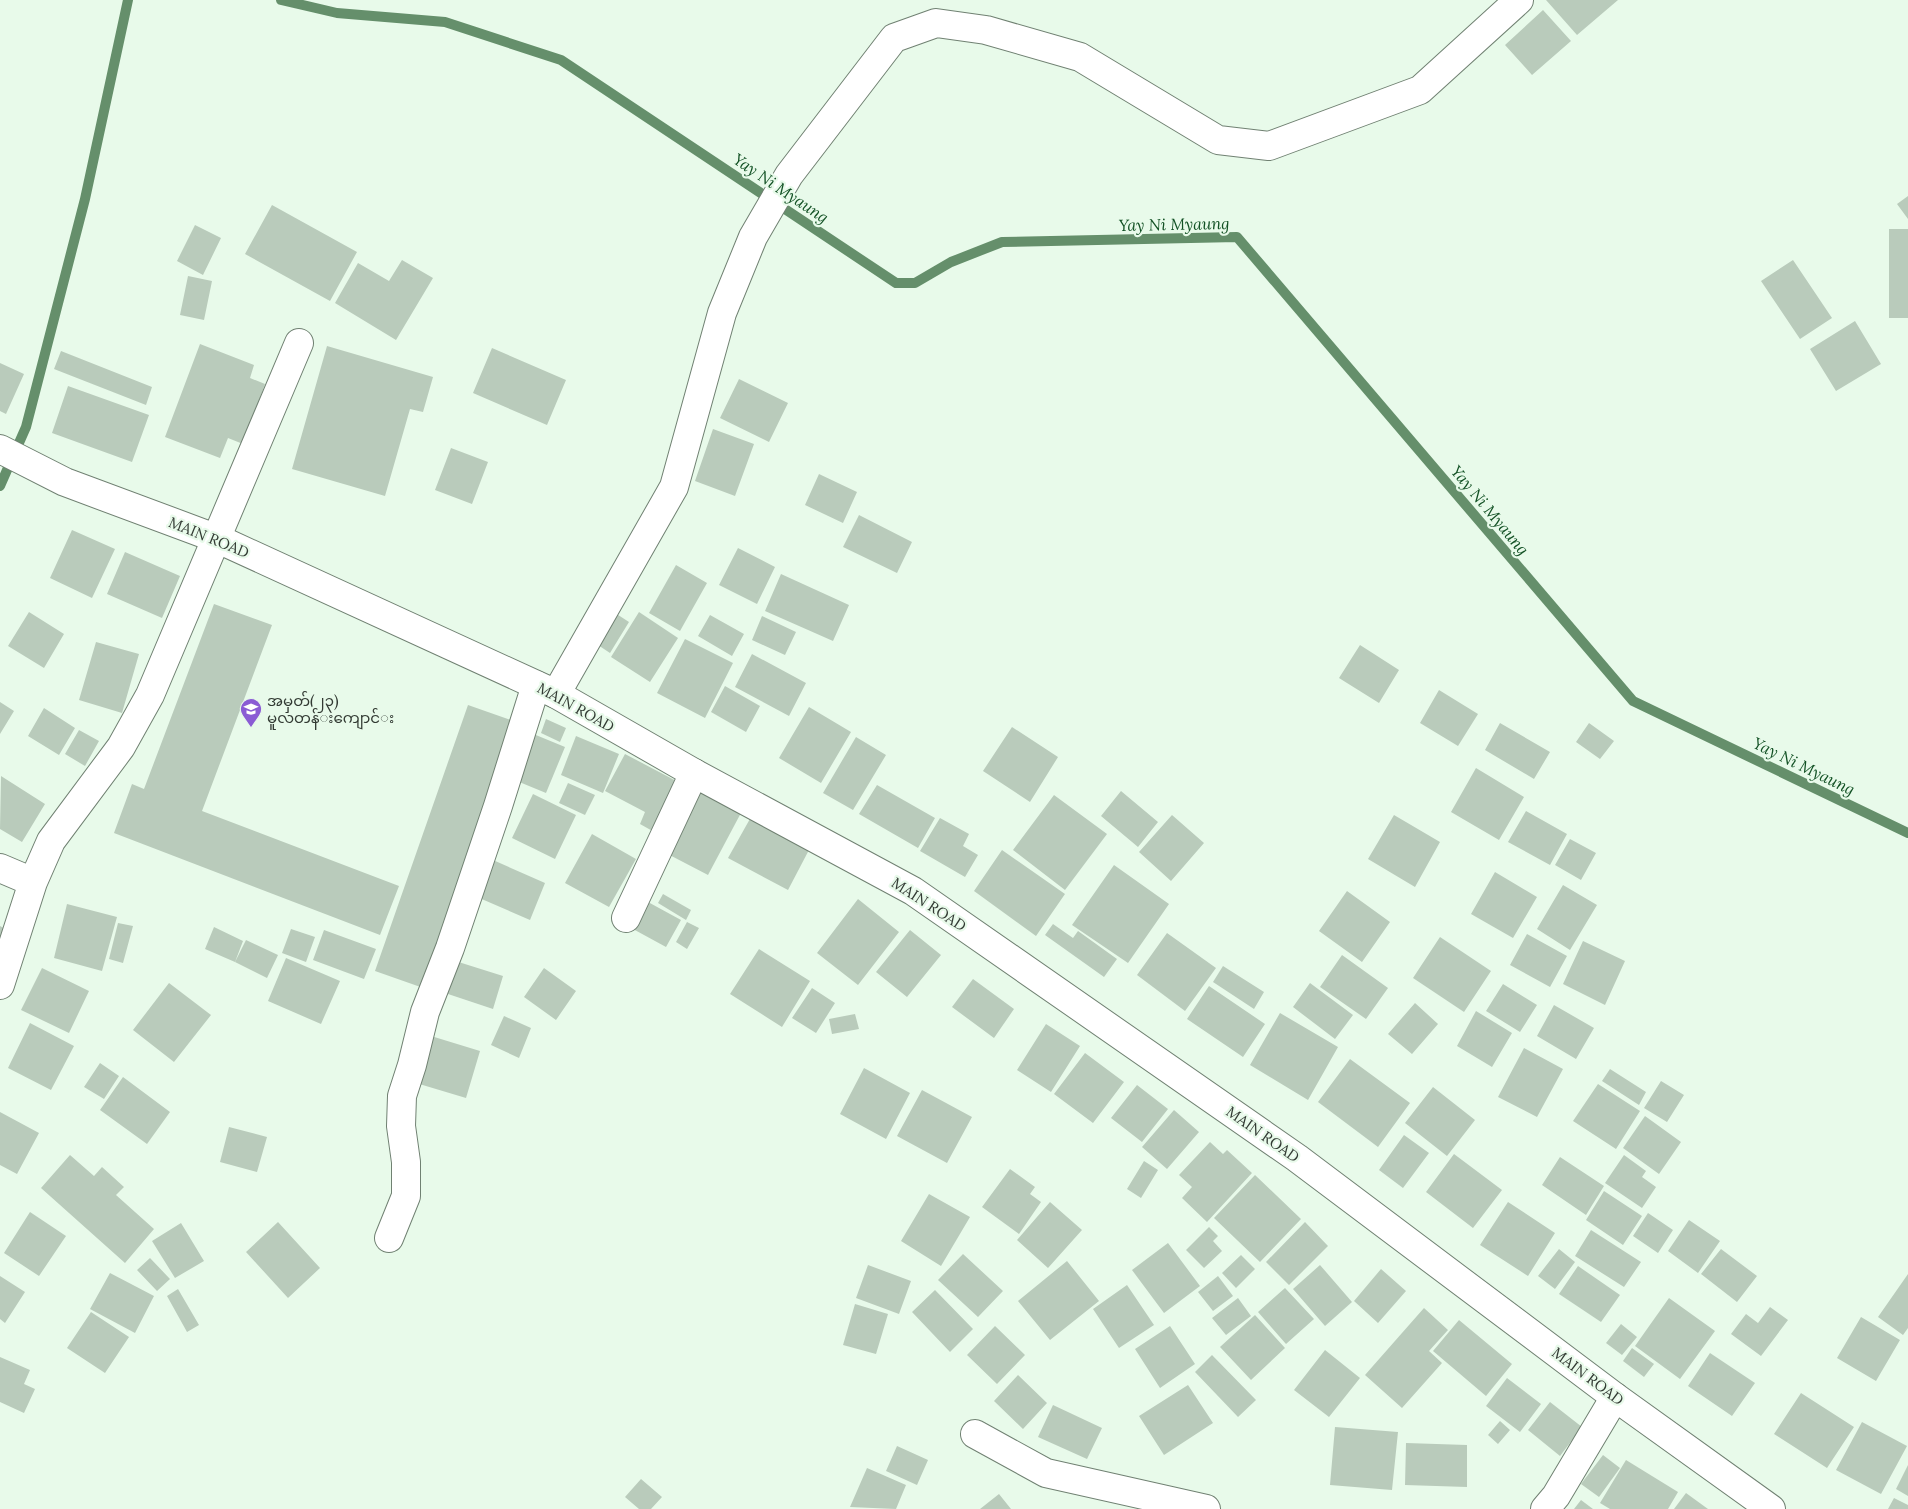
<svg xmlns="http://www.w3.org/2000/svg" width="1908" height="1509" font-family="Lora,'Noto Sans Myanmar',serif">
  <rect width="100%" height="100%" fill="#e8faea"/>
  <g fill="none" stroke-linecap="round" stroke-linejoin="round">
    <path stroke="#658f6b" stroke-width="10" d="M 281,0 L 337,13 L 445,22 L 561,60 L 896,283 L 915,283 L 951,262 L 1002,242 L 1237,237 L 1633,701 L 1908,833
      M 0,486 L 26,427 L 85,199 L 128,0"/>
  </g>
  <path fill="#b9cbbb" d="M 1546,0 L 1618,0 L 1577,35 Z
    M 1543,10 L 1571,41 L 1532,75 L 1505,45 Z
    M 1908,196 L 1908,219 L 1897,204 Z
    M 272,205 L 357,252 L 330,301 L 245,254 Z
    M 195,225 L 221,238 L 203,275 L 177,261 Z
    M 1889,229 L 1908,229 L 1908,318 L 1889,318 Z
    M 402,260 L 433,278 L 396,340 L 335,303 L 358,263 L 389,281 Z
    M 1793,260 L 1832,318 L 1800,339 L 1761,281 Z
    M 188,276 L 212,281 L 204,320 L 180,315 Z
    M 1855,321 L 1881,364 L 1836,391 L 1810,349 Z
    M 200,344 L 254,365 L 250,378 L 265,384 L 243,444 L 228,438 L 220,458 L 165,437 Z
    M 327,346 L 433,377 L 423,412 L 410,409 L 385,496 L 292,469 Z
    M 492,348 L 566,380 L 547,425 L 473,393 Z
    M 61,351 L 152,387 L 146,405 L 54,369 Z
    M 0,363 L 24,374 L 6,414 L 0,411 Z
    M 739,379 L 788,403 L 769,442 L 720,418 Z
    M 68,386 L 149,415 L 132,462 L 52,433 Z
    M 713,429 L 754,444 L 735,496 L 695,481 Z
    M 451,448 L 488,462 L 472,504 L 435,490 Z
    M 819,474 L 857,492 L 843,523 L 805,505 Z
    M 859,515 L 912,542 L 897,573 L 843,547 Z
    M 72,530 L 115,549 L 92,598 L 50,578 Z
    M 738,548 L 775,567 L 757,604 L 719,585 Z
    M 125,552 L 180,576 L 162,618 L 107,594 Z
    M 676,565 L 707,583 L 680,631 L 649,613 Z
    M 781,574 L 849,605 L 833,641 L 765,611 Z
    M 214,604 L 272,625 L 202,811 L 399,886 L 380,935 L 114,833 L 132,784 L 144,789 Z
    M 612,611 L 629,622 L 610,653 L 592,641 Z
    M 29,612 L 64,634 L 44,668 L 8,646 Z
    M 639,612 L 678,638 L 650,682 L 611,657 Z
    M 710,615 L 744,634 L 732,656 L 698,636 Z
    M 762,616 L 796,632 L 785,655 L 752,640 Z
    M 685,639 L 733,663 L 705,718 L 657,693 Z
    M 96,642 L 139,654 L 122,713 L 79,700 Z
    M 1360,645 L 1399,670 L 1379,703 L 1339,678 Z
    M 752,654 L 806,683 L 789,716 L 735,687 Z
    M 725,686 L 760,706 L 746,732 L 711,712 Z
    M 1439,690 L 1478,714 L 1458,746 L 1420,723 Z
    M 0,702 L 14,711 L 0,734 Z
    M 468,705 L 522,724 L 429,990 L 375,971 Z
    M 809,707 L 851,732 L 821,783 L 779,758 Z
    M 44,708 L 75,728 L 59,755 L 28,736 Z
    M 546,719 L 566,728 L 560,742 L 541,733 Z
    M 1500,723 L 1550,752 L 1534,779 L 1485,750 Z
    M 1589,723 L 1614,741 L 1600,759 L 1576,742 Z
    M 1012,727 L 1058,757 L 1030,802 L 983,771 Z
    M 79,730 L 99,741 L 85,766 L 65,754 Z
    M 531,733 L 565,747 L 546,793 L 512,779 Z
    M 576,736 L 619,754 L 603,793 L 561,775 Z
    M 856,737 L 886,755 L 853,810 L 823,793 Z
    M 625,754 L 682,784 L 656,833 L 640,824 L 645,812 L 605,791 Z
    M 1476,768 L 1524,797 L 1499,840 L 1451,812 Z
    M 1,776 L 45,804 L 22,842 L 0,829 Z
    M 568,783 L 595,795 L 585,815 L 559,803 Z
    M 695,785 L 742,811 L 708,875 L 660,850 Z
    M 877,785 L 935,818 L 918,848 L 859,814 Z
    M 1121,791 L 1158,822 L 1138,847 L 1101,816 Z
    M 533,794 L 576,815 L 555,859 L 512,838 Z
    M 1054,795 L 1107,834 L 1065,890 L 1013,850 Z
    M 1526,811 L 1567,834 L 1550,865 L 1508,842 Z
    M 1172,815 L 1204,843 L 1171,881 L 1139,852 Z
    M 1394,815 L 1440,842 L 1415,887 L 1368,859 Z
    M 751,817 L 810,848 L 788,890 L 728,858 Z
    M 940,818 L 969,834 L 963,846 L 978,855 L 965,877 L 920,851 Z
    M 592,834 L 636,859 L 609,907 L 565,883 Z
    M 1570,839 L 1596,853 L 1581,880 L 1555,865 Z
    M 1002,850 L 1065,894 L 1036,936 L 974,891 Z
    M 493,860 L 545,883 L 530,920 L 477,897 Z
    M 1114,865 L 1169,904 L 1128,963 L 1072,925 Z
    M 1495,872 L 1537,897 L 1513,938 L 1471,914 Z
    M 1563,885 L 1597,905 L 1570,950 L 1537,929 Z
    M 1347,891 L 1390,922 L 1362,962 L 1319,931 Z
    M 663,894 L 691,910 L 686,920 L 658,903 Z
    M 858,899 L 899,932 L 858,985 L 817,953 Z
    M 648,902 L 681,920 L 666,947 L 633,929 Z
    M 67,904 L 117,917 L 102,971 L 54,958 Z
    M 687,922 L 699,928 L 687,949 L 676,942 Z
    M 118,923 L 133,926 L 123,963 L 109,959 Z
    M 1053,924 L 1073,938 L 1078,931 L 1117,959 L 1104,977 L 1045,935 Z
    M 0,926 L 7,930 L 0,944 Z
    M 214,927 L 243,941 L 235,962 L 205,949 Z
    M 291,929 L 315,937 L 306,962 L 282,953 Z
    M 324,930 L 376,949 L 364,979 L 313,960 Z
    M 910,930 L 941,955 L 907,997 L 876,972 Z
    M 1167,933 L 1216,968 L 1185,1011 L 1137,975 Z
    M 1527,934 L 1567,956 L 1550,987 L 1510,965 Z
    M 1440,937 L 1491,971 L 1464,1012 L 1413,978 Z
    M 246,940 L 278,955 L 267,978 L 235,962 Z
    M 1583,941 L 1625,961 L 1605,1005 L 1563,984 Z
    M 759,949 L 810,981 L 782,1027 L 730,994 Z
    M 1342,955 L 1388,988 L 1366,1019 L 1320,987 Z
    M 286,958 L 340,981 L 321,1024 L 268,1001 Z
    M 449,959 L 503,976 L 493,1009 L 439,991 Z
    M 1223,966 L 1264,992 L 1254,1009 L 1213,982 Z
    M 42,968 L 89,991 L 69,1033 L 21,1010 Z
    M 544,968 L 576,991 L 556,1020 L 524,997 Z
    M 973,979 L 1014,1009 L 994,1038 L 952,1007 Z
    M 169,983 L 211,1015 L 174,1062 L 133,1030 Z
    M 1310,983 L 1353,1015 L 1335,1039 L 1293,1007 Z
    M 1503,984 L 1537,1005 L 1520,1032 L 1486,1011 Z
    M 1209,986 L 1265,1024 L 1243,1057 L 1187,1019 Z
    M 812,988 L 835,1003 L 816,1033 L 792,1018 Z
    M 1415,1003 L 1438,1024 L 1412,1054 L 1388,1034 Z
    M 1554,1005 L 1594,1028 L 1576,1059 L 1537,1036 Z
    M 1476,1011 L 1512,1033 L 1492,1067 L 1457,1046 Z
    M 1280,1013 L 1338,1047 L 1308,1100 L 1250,1065 Z
    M 855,1014 L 859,1029 L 832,1034 L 829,1019 Z
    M 504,1016 L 531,1028 L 519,1058 L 491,1045 Z
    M 30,1023 L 74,1046 L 51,1090 L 8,1068 Z
    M 1046,1024 L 1080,1046 L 1051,1092 L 1017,1070 Z
    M 431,1036 L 480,1051 L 466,1098 L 416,1083 Z
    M 1524,1048 L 1563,1069 L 1537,1117 L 1498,1097 Z
    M 1085,1053 L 1124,1082 L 1093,1123 L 1054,1094 Z
    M 1350,1059 L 1410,1103 L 1378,1147 L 1318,1102 Z
    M 100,1063 L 119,1076 L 104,1099 L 84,1087 Z
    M 864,1068 L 910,1093 L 886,1139 L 840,1114 Z
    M 1610,1069 L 1646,1092 L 1639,1105 L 1602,1081 Z
    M 123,1077 L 170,1112 L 147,1144 L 100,1110 Z
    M 1661,1081 L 1684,1095 L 1667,1122 L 1644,1108 Z
    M 1598,1084 L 1640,1111 L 1616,1149 L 1573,1121 Z
    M 1137,1085 L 1168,1109 L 1142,1142 L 1111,1118 Z
    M 1433,1087 L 1475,1120 L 1447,1156 L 1405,1123 Z
    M 922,1090 L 972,1117 L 947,1163 L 897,1136 Z
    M 1174,1110 L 1199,1132 L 1167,1169 L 1142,1147 Z
    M 0,1112 L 39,1133 L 17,1174 L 0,1165 Z
    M 1645,1116 L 1681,1142 L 1659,1174 L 1623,1148 Z
    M 229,1127 L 267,1137 L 257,1172 L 220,1162 Z
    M 1404,1135 L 1429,1153 L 1403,1188 L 1379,1170 Z
    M 1210,1142 L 1223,1154 L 1227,1150 L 1252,1173 L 1207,1222 L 1182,1198 L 1192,1187 L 1179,1175 Z
    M 1454,1154 L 1502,1190 L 1473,1228 L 1426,1192 Z
    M 70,1155 L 94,1176 L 102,1167 L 124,1187 L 116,1195 L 154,1229 L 125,1263 L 41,1188 Z
    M 1624,1155 L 1646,1171 L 1642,1177 L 1656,1187 L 1642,1208 L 1605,1183 Z
    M 1560,1157 L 1604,1186 L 1586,1215 L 1542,1185 Z
    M 1144,1161 L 1158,1170 L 1141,1198 L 1127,1189 Z
    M 1010,1169 L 1035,1187 L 1030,1194 L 1041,1202 L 1019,1234 L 982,1207 Z
    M 1255,1175 L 1301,1219 L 1260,1262 L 1214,1218 Z
    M 1604,1191 L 1642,1216 L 1623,1245 L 1586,1220 Z
    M 929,1194 L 970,1217 L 941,1266 L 901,1241 Z
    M 1050,1202 L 1082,1230 L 1048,1268 L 1017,1240 Z
    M 1508,1202 L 1555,1233 L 1528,1276 L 1480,1245 Z
    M 30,1212 L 66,1236 L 39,1276 L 4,1253 Z
    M 1648,1213 L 1673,1230 L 1658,1253 L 1633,1236 Z
    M 1689,1220 L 1720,1241 L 1698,1273 L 1668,1251 Z
    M 278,1222 L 320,1268 L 288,1298 L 246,1252 Z
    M 1305,1222 L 1328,1246 L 1289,1285 L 1266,1262 Z
    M 181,1223 L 204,1261 L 175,1278 L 152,1241 Z
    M 1209,1227 L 1218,1236 L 1213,1241 L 1222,1251 L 1204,1268 L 1186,1250 Z
    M 1591,1230 L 1641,1262 L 1624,1287 L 1575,1256 Z
    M 1168,1243 L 1200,1286 L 1164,1313 L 1132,1270 Z
    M 1559,1249 L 1575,1262 L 1555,1289 L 1538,1276 Z
    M 1721,1249 L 1757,1276 L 1737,1302 L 1701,1274 Z
    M 963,1254 L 1003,1291 L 978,1317 L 938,1280 Z
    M 1241,1255 L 1255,1269 L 1236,1288 L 1222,1273 Z
    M 150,1258 L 170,1279 L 157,1291 L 137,1270 Z
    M 1067,1261 L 1099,1301 L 1050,1340 L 1018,1301 Z
    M 868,1265 L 911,1281 L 899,1314 L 856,1298 Z
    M 1320,1265 L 1352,1302 L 1325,1326 L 1293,1289 Z
    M 1578,1266 L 1620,1295 L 1601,1322 L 1559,1294 Z
    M 1381,1269 L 1406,1291 L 1378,1323 L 1354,1301 Z
    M 110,1273 L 154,1296 L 135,1333 L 90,1309 Z
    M 1908,1274 L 1908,1328 L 1903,1335 L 1878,1317 Z
    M 0,1276 L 25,1292 L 5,1323 L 0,1319 Z
    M 1218,1276 L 1233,1296 L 1213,1311 L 1198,1292 Z
    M 1127,1285 L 1154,1325 L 1119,1348 L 1093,1309 Z
    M 1285,1288 L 1314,1319 L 1286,1344 L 1258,1312 Z
    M 178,1289 L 199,1325 L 187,1332 L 167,1296 Z
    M 935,1290 L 973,1329 L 950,1352 L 912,1312 Z
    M 1238,1298 L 1251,1316 L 1226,1335 L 1212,1318 Z
    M 1669,1298 L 1715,1331 L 1680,1379 L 1635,1346 Z
    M 855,1304 L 888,1314 L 876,1354 L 843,1345 Z
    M 1770,1307 L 1788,1320 L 1761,1356 L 1731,1334 L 1746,1314 L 1758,1323 Z
    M 1424,1308 L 1448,1330 L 1429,1351 L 1442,1363 L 1402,1408 L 1365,1375 Z
    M 91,1312 L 129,1337 L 105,1373 L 67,1348 Z
    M 1255,1315 L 1285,1348 L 1251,1380 L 1220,1347 Z
    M 1861,1317 L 1900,1340 L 1876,1381 L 1837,1358 Z
    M 1459,1320 L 1512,1364 L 1486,1396 L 1433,1351 Z
    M 1621,1324 L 1637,1337 L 1622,1355 L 1606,1343 Z
    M 995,1326 L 1025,1355 L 997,1384 L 967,1355 Z
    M 1170,1326 L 1195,1364 L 1160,1388 L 1135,1349 Z
    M 1632,1348 L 1654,1364 L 1644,1377 L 1623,1361 Z
    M 1325,1350 L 1360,1378 L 1329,1417 L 1294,1390 Z
    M 1710,1353 L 1755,1383 L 1732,1416 L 1688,1386 Z
    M 1212,1355 L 1256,1400 L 1238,1417 L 1195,1372 Z
    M 0,1357 L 30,1370 L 24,1384 L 35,1389 L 24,1413 L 0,1402 Z
    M 1018,1375 L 1047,1403 L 1023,1429 L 994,1401 Z
    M 1507,1378 L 1541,1404 L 1520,1432 L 1486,1406 Z
    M 1188,1385 L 1213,1423 L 1164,1455 L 1139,1416 Z
    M 1801,1393 L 1854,1427 L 1827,1468 L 1774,1434 Z
    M 1550,1402 L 1582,1427 L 1560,1456 L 1528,1430 Z
    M 1053,1405 L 1102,1428 L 1087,1459 L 1038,1437 Z
    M 1500,1421 L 1510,1430 L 1498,1444 L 1488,1435 Z
    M 1862,1422 L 1907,1446 L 1881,1494 L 1836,1470 Z
    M 1335,1427 L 1398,1432 L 1392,1490 L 1330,1485 Z
    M 1406,1443 L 1467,1445 L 1467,1487 L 1405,1485 Z
    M 897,1446 L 928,1460 L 917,1485 L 886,1471 Z
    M 1603,1455 L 1620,1468 L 1599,1497 L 1581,1484 Z
    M 1626,1460 L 1678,1492 L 1668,1509 L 1610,1509 L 1600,1503 Z
    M 1908,1465 L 1908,1496 L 1896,1489 Z
    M 867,1468 L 906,1485 L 896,1509 L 850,1507 Z
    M 641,1479 L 662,1497 L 651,1509 L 639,1509 L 625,1497 Z
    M 1686,1493 L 1708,1509 L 1674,1509 Z
    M 999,1494 L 1011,1509 L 980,1509 Z
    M 1894,1498 L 1908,1505 L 1908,1509 L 1888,1509 Z
    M 1581,1500 L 1593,1509 L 1574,1509 Z"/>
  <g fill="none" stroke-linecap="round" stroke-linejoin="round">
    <g stroke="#708172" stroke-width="30">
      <path id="minor" d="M 556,694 L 674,487 L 722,313 L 753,237 L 789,175 L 894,38 L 936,23 L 986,30 L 1080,57 L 1218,140 L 1269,146 L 1420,90 L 1519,0
        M 0,868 L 33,882
        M 626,918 L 694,773
        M 0,985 L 33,882 L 51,841 L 121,747 L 150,695 L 299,343
        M 389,1238 L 406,1196 L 406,1162 L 401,1126 L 402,1096 L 412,1065 L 425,1012 L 450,948 L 498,806 L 536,685
        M 975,1434 L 1046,1473 L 1206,1509
        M 1545,1509 L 1556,1496 L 1615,1397"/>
    </g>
    <g stroke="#708172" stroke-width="30">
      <path id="major" d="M 0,449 L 65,482 L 218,539 L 556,694 L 694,773 L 913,891 L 1297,1158 L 1615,1397 L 1771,1509"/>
    </g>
    <use href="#minor" stroke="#fff" stroke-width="28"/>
    <use href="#major" stroke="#fff" stroke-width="28"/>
  </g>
  <defs>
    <g id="school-pin" transform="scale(1.125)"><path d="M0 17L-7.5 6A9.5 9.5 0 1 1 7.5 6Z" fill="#8a5bd4" stroke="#e8faea"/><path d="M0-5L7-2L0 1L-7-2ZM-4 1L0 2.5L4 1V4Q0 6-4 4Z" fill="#fff"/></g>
  </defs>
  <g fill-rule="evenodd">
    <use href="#school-pin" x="251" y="709"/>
  </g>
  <g text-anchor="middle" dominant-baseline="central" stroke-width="4.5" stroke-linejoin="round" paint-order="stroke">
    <g font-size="15" fill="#323a33" stroke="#e8faea">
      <text transform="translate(209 537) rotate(22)">MAIN ROAD</text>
      <text transform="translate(576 707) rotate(29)">MAIN ROAD</text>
      <text transform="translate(929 904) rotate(33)">MAIN ROAD</text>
      <text transform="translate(1263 1134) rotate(35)">MAIN ROAD</text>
      <text transform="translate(1588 1376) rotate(37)">MAIN ROAD</text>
    </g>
    <g font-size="15" fill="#323a33" stroke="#e8faea" text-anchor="start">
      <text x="267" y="700">အမှတ်(၂၃)<tspan x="267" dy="17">မူလတန်‌း‌ကျောင်‌း</tspan></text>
    </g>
    <g font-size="16" font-style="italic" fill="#125124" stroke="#e8faea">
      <text transform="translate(781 188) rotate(34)">Yay Ni Myaung</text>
      <text transform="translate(1174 224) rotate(-1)">Yay Ni Myaung</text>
      <text transform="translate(1490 510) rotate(50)">Yay Ni Myaung</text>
      <text transform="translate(1804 766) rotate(26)">Yay Ni Myaung</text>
    </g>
  </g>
</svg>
